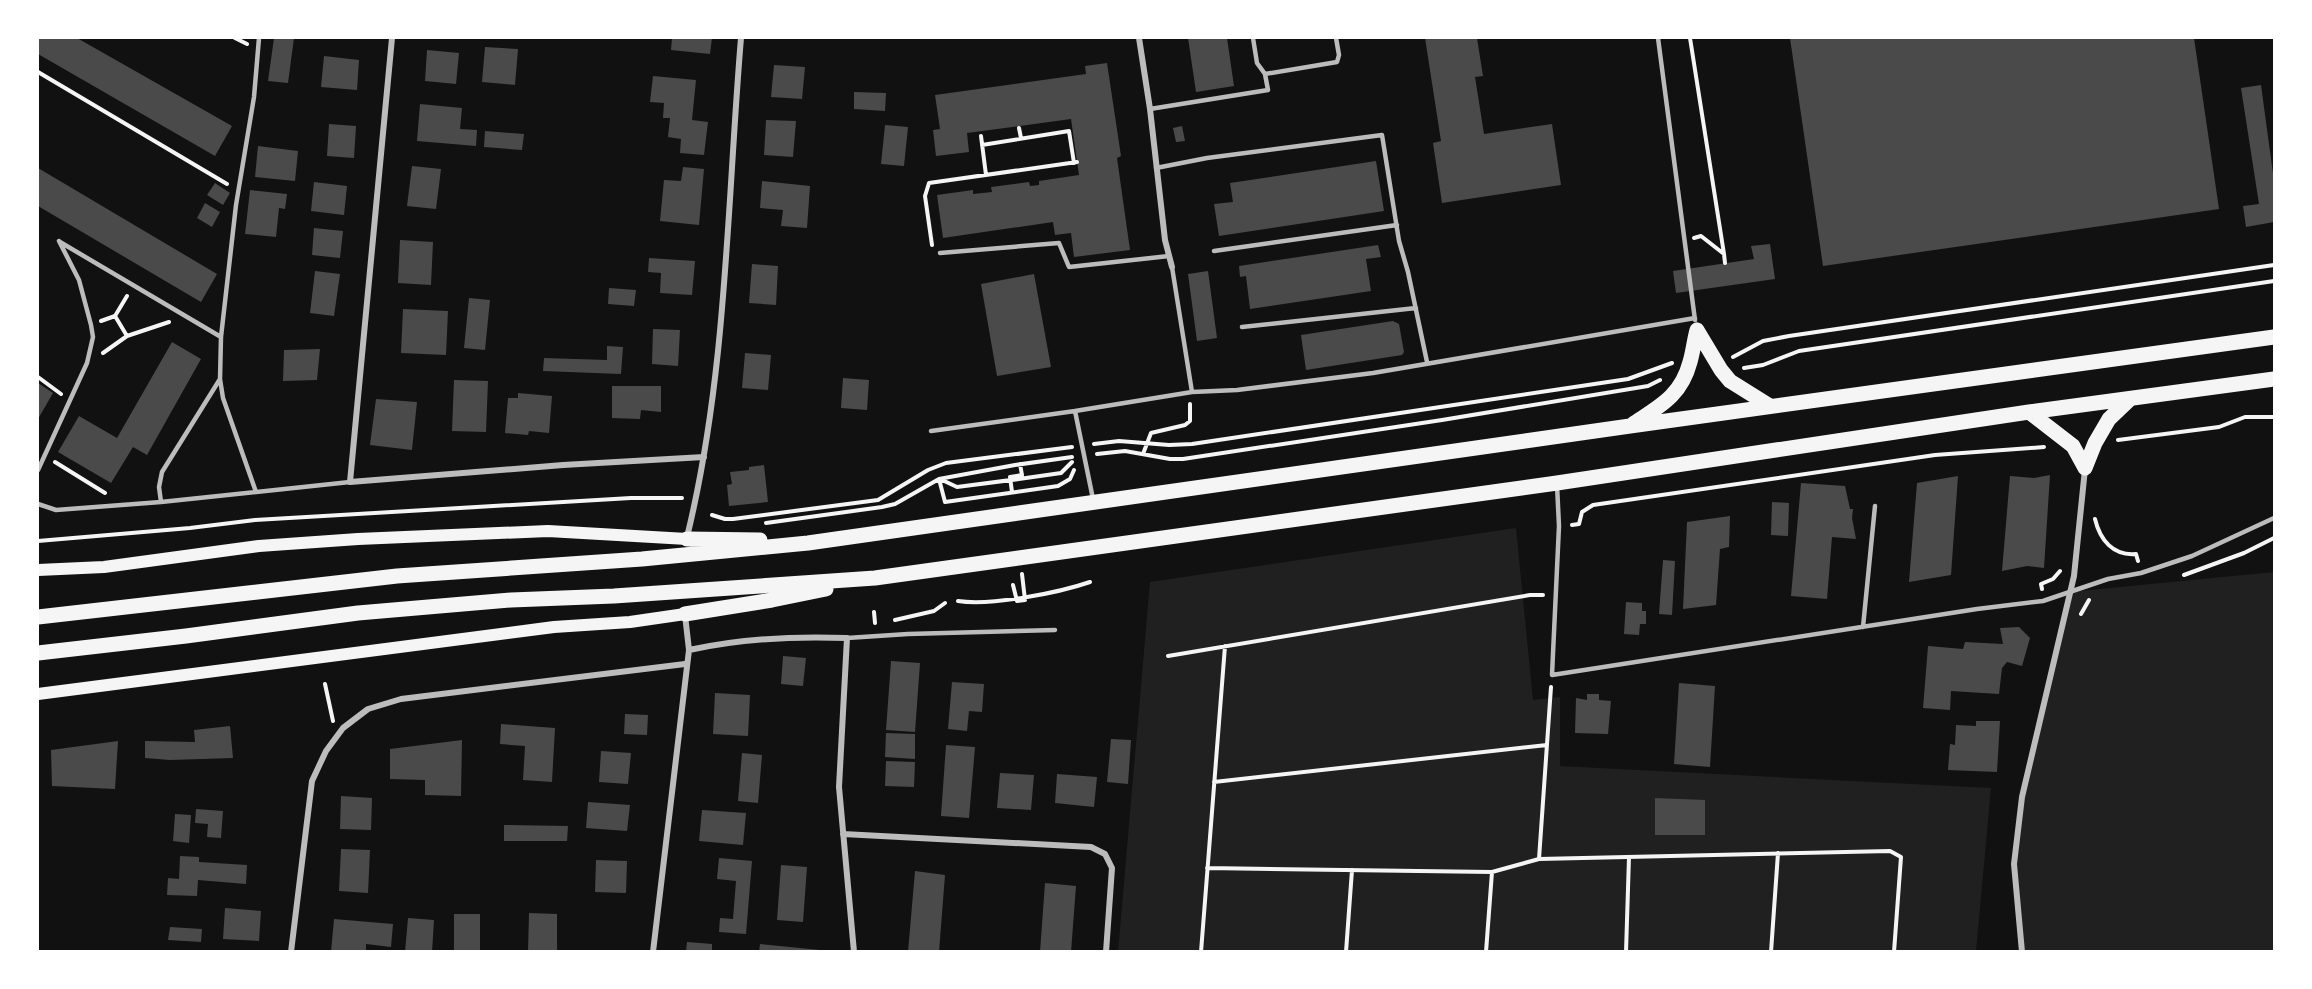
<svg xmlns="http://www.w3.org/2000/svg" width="2312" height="989" font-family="Signika,sans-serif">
  <rect width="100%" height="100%" fill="#111"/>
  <path fill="#202020" d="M 1516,528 L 1533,700 L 1560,697 L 1560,766 L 1991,788 L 1976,951 L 1118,952 L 1150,582 Z
    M 2274,572 L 2274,951 L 2023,952 L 2016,864 L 2021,798 L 2069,592 Z"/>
  <path fill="#4a4a4a" d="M 38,38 L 77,38 L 232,126 L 215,156 L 38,54 Z
    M 274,38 L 294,38 L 288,83 L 268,81 Z
    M 672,38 L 712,38 L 710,54 L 671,50 Z
    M 1188,38 L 1227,38 L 1234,86 L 1196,92 Z
    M 1425,38 L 1477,38 L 1483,76 L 1475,77 L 1484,134 L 1552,124 L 1561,185 L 1442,203 L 1433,143 L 1441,141 Z
    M 1790,38 L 2194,38 L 2219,209 L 1823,266 Z
    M 485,47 L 518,49 L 515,85 L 482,82 Z
    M 427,50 L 459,53 L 456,84 L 425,81 Z
    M 324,56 L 359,60 L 357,90 L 321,87 Z
    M 1107,63 L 1121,156 L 1117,158 L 1130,250 L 1074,257 L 1071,233 L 1055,235 L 1053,222 L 943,238 L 937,195 L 973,190 L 973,194 L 992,192 L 991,187 L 1029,182 L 1030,186 L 1039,185 L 1039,181 L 1079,175 L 1071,119 L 967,133 L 969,152 L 936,156 L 933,130 L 940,129 L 935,95 L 1086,74 L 1085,66 Z
    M 774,65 L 805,67 L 802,99 L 771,97 Z
    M 653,76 L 696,80 L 692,120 L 708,122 L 704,155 L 680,153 L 681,139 L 668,137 L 670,118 L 663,118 L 664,103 L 650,102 Z
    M 2261,85 L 2274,181 L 2274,222 L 2246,227 L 2243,206 L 2259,204 L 2241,88 Z
    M 854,92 L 886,93 L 885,111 L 854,109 Z
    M 420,104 L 462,108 L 460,129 L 477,130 L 476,146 L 417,141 Z
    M 766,120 L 796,121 L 793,157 L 764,155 Z
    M 329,124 L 356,126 L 354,158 L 327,156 Z
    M 885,125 L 908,127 L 904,166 L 881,164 Z
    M 1182,126 L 1185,141 L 1176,142 L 1173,128 Z
    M 485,131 L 524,134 L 522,150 L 484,147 Z
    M 258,146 L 298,151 L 295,181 L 255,177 Z
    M 1376,161 L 1384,211 L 1219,236 L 1214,204 L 1233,202 L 1230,183 Z
    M 412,166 L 441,169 L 436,209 L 407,206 Z
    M 683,167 L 704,169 L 699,225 L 660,221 L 664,180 L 681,181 Z
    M 38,168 L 217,274 L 201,302 L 38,206 Z
    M 762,181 L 810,186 L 807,228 L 781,226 L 783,210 L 760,208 Z
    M 314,182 L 347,186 L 344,215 L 311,211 Z
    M 215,183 L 230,193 L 223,205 L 207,195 Z
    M 250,190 L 287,194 L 285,209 L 279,208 L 276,237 L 245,234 Z
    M 205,203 L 220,212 L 212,227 L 197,218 Z
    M 314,228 L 343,231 L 340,258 L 312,255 Z
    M 400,240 L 433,242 L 431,285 L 398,283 Z
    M 1770,244 L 1775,279 L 1676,293 L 1673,271 L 1754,259 L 1751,246 Z
    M 1378,245 L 1381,257 L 1366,259 L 1371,291 L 1250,309 L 1246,276 L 1240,277 L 1239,266 Z
    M 649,258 L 695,261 L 692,295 L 660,293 L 661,273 L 648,272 Z
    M 752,264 L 778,266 L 776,305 L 749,303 Z
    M 315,271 L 340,274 L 334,316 L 310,313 Z
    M 1208,271 L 1217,338 L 1197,341 L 1188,274 Z
    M 1034,274 L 1051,367 L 997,376 L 981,284 Z
    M 609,288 L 636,290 L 634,306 L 608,304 Z
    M 469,298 L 490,300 L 485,350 L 464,348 Z
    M 403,309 L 448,311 L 446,355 L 401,353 Z
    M 1393,321 L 1399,324 L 1404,352 L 1402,355 L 1306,370 L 1301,335 Z
    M 653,329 L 680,330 L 678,366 L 652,364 Z
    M 172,342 L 201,359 L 147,455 L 133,447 L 111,483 L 58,452 L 79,416 L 117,438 Z
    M 607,346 L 623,347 L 621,374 L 543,371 L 544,358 L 607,360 Z
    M 320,349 L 317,380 L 283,381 L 284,350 Z
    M 745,353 L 771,355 L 768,390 L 742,388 Z
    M 843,378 L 869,380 L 867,410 L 841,408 Z
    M 454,380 L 488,381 L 486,432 L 452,431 Z
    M 38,383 L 53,393 L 38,419 Z
    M 612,386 L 661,386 L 661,412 L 641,410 L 640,419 L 612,418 Z
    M 518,393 L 552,396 L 549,433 L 529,431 L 528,435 L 505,433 L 508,398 L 518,398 Z
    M 376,399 L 417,402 L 412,450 L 370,445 Z
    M 764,465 L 768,502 L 729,506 L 727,485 L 732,484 L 730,472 L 749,470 L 749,467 Z
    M 2050,475 L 2044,568 L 2027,566 L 2002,571 L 2010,476 L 2034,478 Z
    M 1958,476 L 1951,575 L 1909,582 L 1917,483 Z
    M 1801,483 L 1845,486 L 1850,509 L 1853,509 L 1852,518 L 1856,539 L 1832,537 L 1827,599 L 1791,596 Z
    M 1772,502 L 1789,503 L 1788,536 L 1771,535 Z
    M 1730,516 L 1729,547 L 1720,549 L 1716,605 L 1683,609 L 1687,522 Z
    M 1663,560 L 1675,561 L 1672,615 L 1659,614 Z
    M 1626,602 L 1642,603 L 1642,611 L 1646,611 L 1646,624 L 1640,624 L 1639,635 L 1624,634 Z
    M 2019,627 L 2030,638 L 2022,666 L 2007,662 L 2002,668 L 1999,694 L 1951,691 L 1950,710 L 1923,708 L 1928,646 L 1963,649 L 1965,642 L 2003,644 L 2000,628 Z
    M 783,656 L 806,658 L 803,686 L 781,684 Z
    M 891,661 L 920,663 L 915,732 L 886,730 Z
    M 952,682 L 984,684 L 982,712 L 969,711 L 967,731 L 948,729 Z
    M 1679,683 L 1715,686 L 1710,767 L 1674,764 Z
    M 715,693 L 750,695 L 748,736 L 713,734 Z
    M 1587,694 L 1599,694 L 1599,700 L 1611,701 L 1608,734 L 1575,733 L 1576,698 L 1587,700 Z
    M 625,714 L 648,715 L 647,735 L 624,734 Z
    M 1976,721 L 2000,721 L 1997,772 L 1948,770 L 1950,744 L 1955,745 L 1956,725 L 1976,726 Z
    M 501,724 L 555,728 L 552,782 L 523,780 L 525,746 L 500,744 Z
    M 230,726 L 233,758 L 170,760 L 145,758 L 145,741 L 195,742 L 194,730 Z
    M 886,733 L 915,734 L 915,759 L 885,757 Z
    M 1111,739 L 1131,740 L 1128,784 L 1107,782 Z
    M 462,740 L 461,796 L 425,795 L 425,780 L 390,779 L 390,749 Z
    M 118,741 L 115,789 L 52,786 L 51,750 Z
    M 946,745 L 975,747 L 969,818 L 941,816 Z
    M 601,751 L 631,753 L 628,784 L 599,782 Z
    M 742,753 L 762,755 L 758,803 L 738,801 Z
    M 886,761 L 915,762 L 914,787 L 885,786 Z
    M 1000,773 L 1034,775 L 1031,810 L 997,808 Z
    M 1057,774 L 1097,777 L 1094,807 L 1055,803 Z
    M 341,796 L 372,798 L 371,830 L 340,829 Z
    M 1655,798 L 1705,800 L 1705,835 L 1655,835 Z
    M 588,802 L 630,805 L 627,831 L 586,828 Z
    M 196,809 L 223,811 L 221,838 L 207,837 L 208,824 L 195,823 Z
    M 702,810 L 746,813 L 743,845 L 699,841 Z
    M 175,814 L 191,815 L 189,843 L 173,841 Z
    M 504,825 L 568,826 L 567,841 L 504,841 Z
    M 341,849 L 370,850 L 368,893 L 339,891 Z
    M 180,856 L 199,857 L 199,862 L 247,865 L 246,884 L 198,880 L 197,896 L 167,895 L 168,878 L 179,879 Z
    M 719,858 L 752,861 L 746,934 L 719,932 L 720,918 L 733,919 L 736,881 L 717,879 Z
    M 596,860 L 627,861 L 626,893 L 595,892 Z
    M 781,865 L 807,867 L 803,922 L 777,920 Z
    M 915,871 L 945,875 L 939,952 L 908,952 Z
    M 1045,883 L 1076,886 L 1071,952 L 1040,952 Z
    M 225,908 L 261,911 L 259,941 L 223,939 Z
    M 529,913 L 557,914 L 557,952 L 528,952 Z
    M 454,914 L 480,914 L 480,952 L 454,952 Z
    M 408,918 L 434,920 L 432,952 L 405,952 Z
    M 334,919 L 393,924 L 391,947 L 366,944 L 366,952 L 331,952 Z
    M 170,927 L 202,929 L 201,942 L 168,940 Z
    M 687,942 L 712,944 L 712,952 L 686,952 Z
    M 760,944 L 820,950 L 820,952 L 759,952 Z"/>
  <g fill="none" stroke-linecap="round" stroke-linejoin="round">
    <path stroke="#f5f5f5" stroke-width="4" d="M 235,38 L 247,44
      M 1690,38 L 1724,254
      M 38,72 L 227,184
      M 1019,128 L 1021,138
      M 981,136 L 986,175
      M 982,145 L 1069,131 L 1074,163
      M 1694,238 L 1701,236 L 1724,254 L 1725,263
      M 932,245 L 925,196 L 929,183 L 1077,162
      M 115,316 L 127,296
      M 101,321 L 115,316 L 127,336
      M 103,353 L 127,336 L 169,322
      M 1733,357 L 1763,341 L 1789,336 L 2274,265
      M 1744,368 L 1763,365 L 1799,351 L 2274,281
      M 38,377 L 61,394
      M 2118,440 L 2219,427 L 2245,417 L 2274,417
      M 1094,444 L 1119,441 L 1169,445 L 1192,444 L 1628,379 L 1672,363
      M 1097,454 L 1125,451 L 1170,459 L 1183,459 L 1442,420 L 1648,386 L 1660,380
      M 1143,454 L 1151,433 L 1185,425 L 1190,421 L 1190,404
      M 55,462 L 105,493
      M 939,479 L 945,502 L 1058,486 L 1070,479 L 1074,470
      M 940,479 L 957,487 L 1019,479 L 1061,473 L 1072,462
      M 1012,492 L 1010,477 L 1022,475 L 1020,464
      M 712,515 L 725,519 L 733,519 L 878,500 L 928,470 L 946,463 L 1072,447
      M 2095,519 C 2100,540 2113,556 2136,554 L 2138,561
      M 766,523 L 882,507 L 895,504 L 939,479 L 1015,465 L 1072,457
      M 1572,525 L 1579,524 L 1582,512 L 1593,505 L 1935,455 L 2044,447
      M 38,541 L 190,528 L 255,520 L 631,498 L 682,498
      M 2184,575 L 2244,553 L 2274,538
      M 1013,585 L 1017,601 L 1025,600 L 1022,574
      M 2042,589 L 2041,584 L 2053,579 L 2060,571
      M 958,601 C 991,606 1058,593 1090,582
      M 874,612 L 875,623
      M 2081,614 L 2089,600
      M 895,620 L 934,611 L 945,603
      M 1168,656 L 1530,595 L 1543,595
      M 325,684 L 333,721
      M 1214,782 L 1547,745
      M 1539,859 L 1551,687
      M 1207,868 L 1492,872 L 1539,859 L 1890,851 L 1901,857 L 1894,952
      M 1201,952 L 1225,646
      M 1346,952 L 1352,870
      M 1486,952 L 1492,872
      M 1626,952 L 1629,857
      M 1771,952 L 1778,853"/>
    <path stroke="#bcbcbc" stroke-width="4.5" d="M 1253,38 L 1257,63 L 1265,74
      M 1658,38 L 1695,320
      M 1150,109 L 1268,90 L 1265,74 L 1337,62 L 1339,55 L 1336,38
      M 1156,168 L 1207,158 L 1382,135 L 1399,241 L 1408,272 L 1427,362
      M 60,242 L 221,337
      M 1214,251 L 1397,225
      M 940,253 L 1059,243 L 1069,267 L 1169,256
      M 1172,267 L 1192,392 L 1237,390 L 1373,373 L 1695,318
      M 1242,327 L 1416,308
      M 220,379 L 223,398 L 256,492
      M 1075,411 L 1093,499
      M 931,431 L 1075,411 L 1192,392
      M 38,470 L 87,363 L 93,337 L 91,325 L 79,280 L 59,241
      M 1557,485 L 1559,526 L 1552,675 L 1977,609 L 2043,601 L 2108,579 L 2141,573 L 2192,556 L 2274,518
      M 161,502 L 159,487 L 162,472 L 220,379 L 221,337 L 236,205 L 254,97 L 259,38
      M 38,504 L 56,510 L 161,502 L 350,482
      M 1863,627 L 1875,506
      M 847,638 L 908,634 L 1055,630"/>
    <path stroke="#bcbcbc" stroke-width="6" d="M 392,38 L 350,482 L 563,465 L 704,457
      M 1139,38 L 1150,109 L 1165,240 L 1172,267
      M 687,537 C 727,374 727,204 741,38
      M 689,650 C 739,639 795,636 847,638 L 839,787 L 854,952
      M 843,834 L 1091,847 L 1105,854 L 1112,868 L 1106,952
      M 291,952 L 312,781 L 326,751 L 343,728 L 368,709 L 401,699 L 685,664
      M 653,952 L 689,650 L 685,615
      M 2022,952 L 2014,864 L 2022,797 L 2074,576 L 2085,469"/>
    <path stroke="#f5f5f5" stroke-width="12" d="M 38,570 L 104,567 L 259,546 L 358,539 L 548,531 L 687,539
      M 38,694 L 554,627 L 630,622 L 685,614"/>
    <path stroke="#f5f5f5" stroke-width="15" d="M 1697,330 L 1721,370 L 1730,381 L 1770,406
      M 2029,412 L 2073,446 L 2085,468
      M 1633,424 C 1660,406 1681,396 1690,362 C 1693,352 1694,341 1697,330
      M 2085,468 L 2095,443 L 2109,419 L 2130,399
      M 687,539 L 760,540
      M 685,614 L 772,600 L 826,589
      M 38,617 L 397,576 L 642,559 L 808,543 L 1630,426 L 2274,337
      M 38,653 L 186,636 L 358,613 L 511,600 L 614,596 L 875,578 L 1557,483 L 2029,412 L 2274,379"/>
  </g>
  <rect width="2312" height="989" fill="none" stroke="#ffffff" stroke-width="78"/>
</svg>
